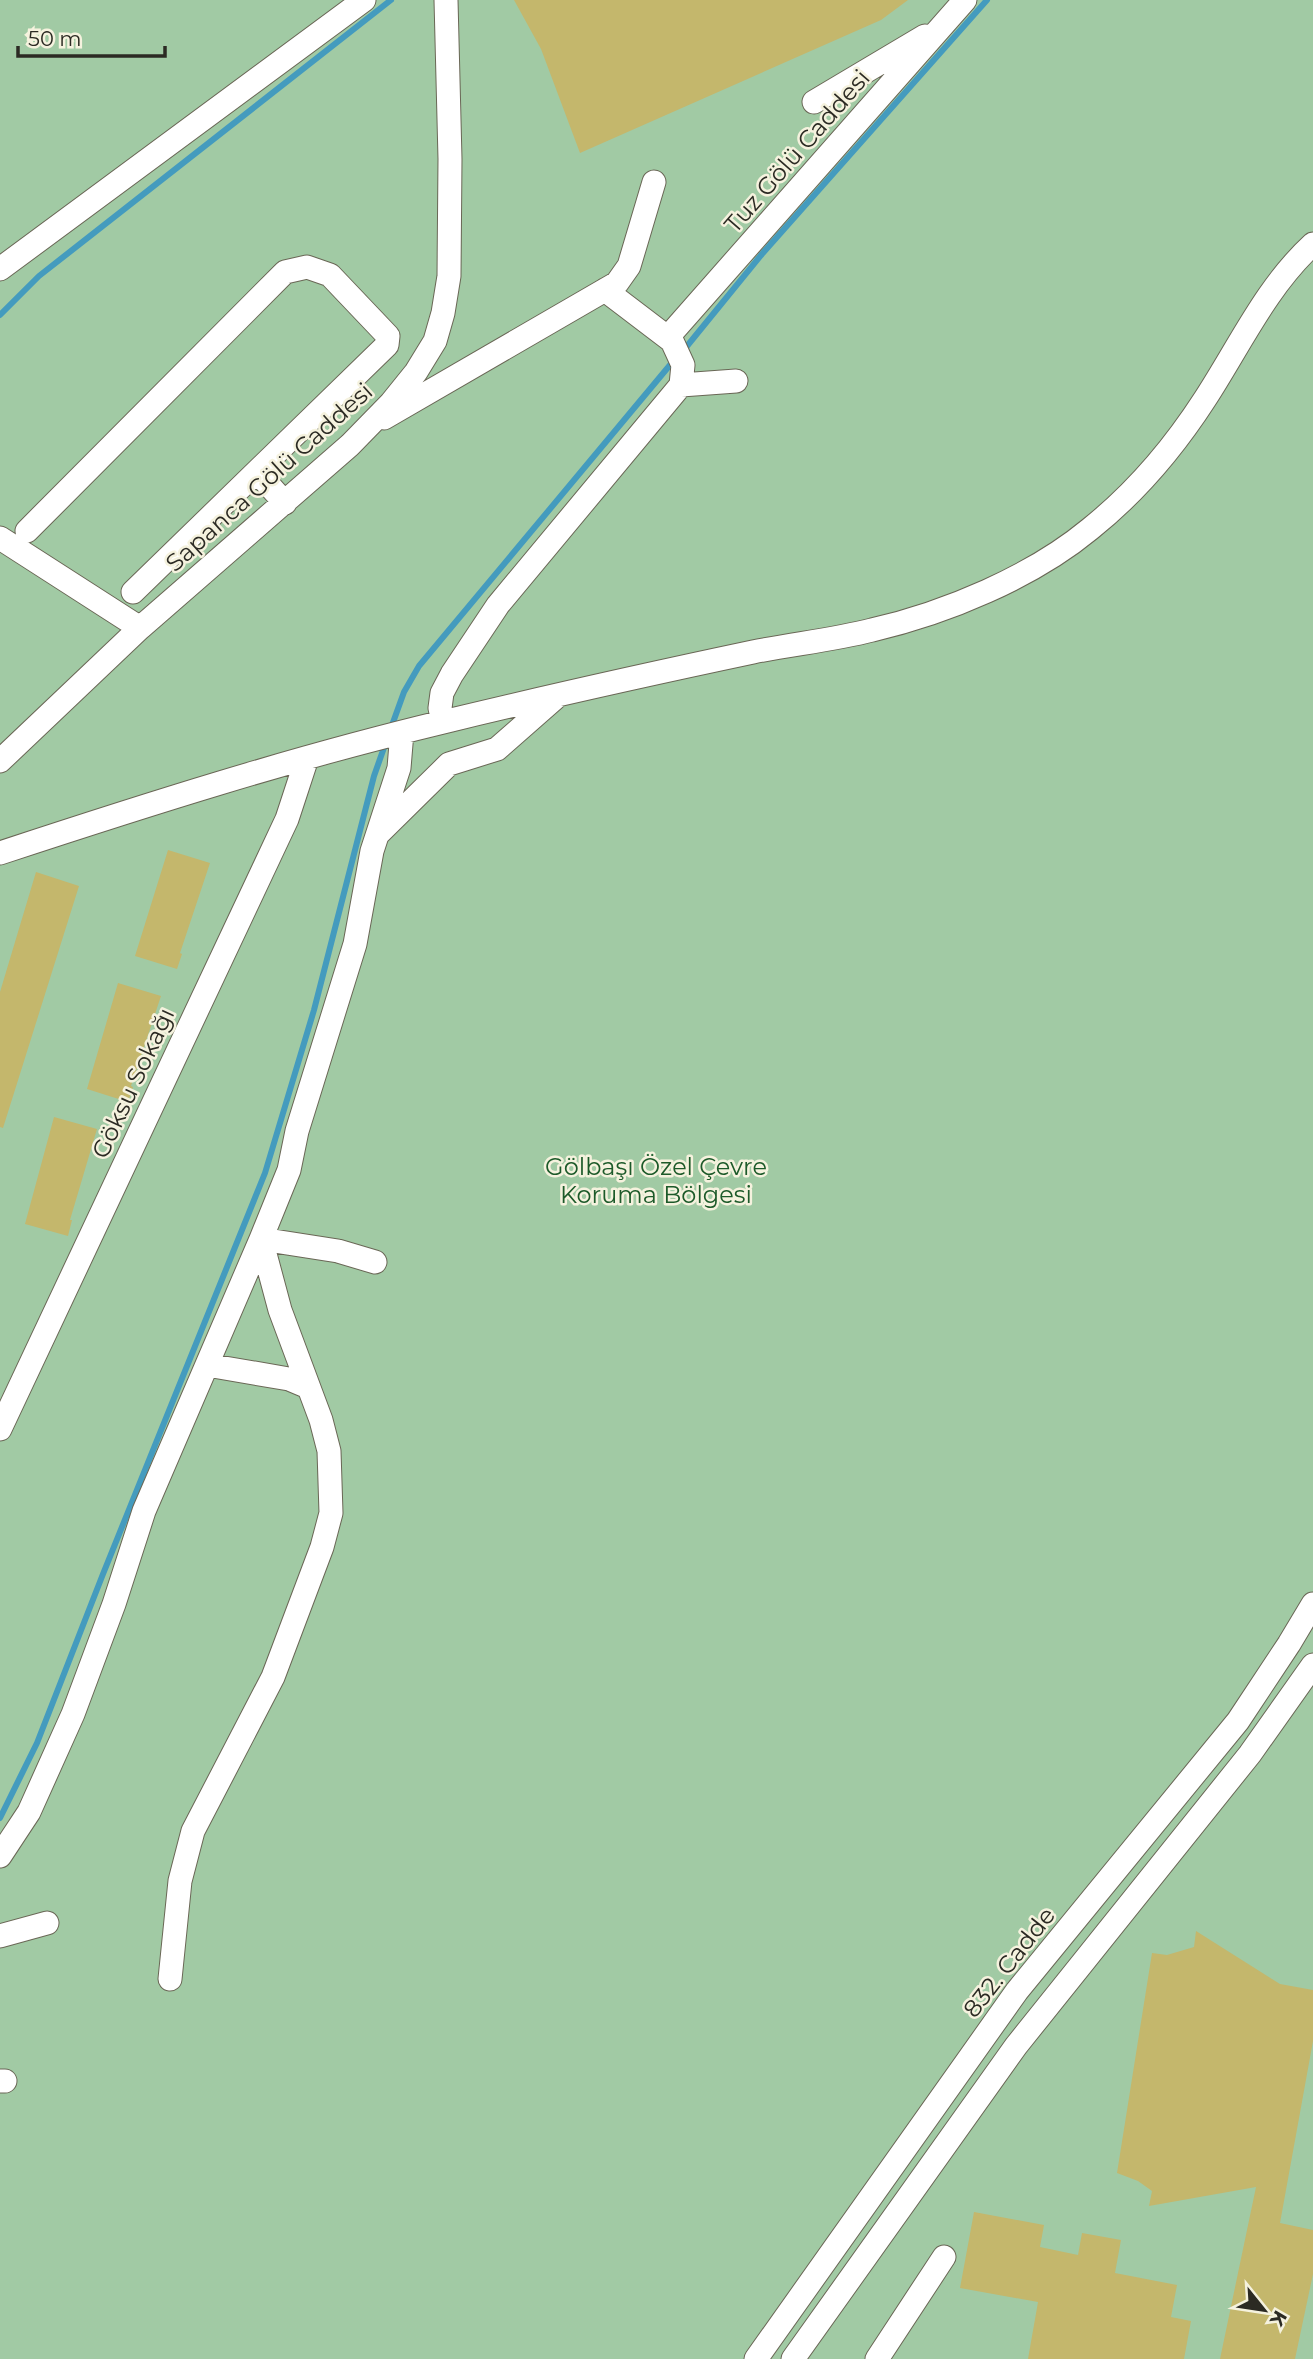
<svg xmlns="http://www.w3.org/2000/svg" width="1313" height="2359" font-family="Montserrat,sans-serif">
  <rect width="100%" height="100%" fill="#e8e4d1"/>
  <path fill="#a1caa4" d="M 0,0 L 1313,0 L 1313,2359 L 0,2359 Z"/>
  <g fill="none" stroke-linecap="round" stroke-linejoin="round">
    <path stroke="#449bbe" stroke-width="6" d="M 0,315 L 39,276 L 391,0
      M 683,351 L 762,254 L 987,0
      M 391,728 L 404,692 L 419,666 L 675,359
      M 0,1818 L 37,1743 L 103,1574 L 265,1173 L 314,1010 L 374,776 L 386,742"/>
  </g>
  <path fill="#c4b76c" d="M 514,0 L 908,0 L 881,20 L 580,153 L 541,49 Z
    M 168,850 L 210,863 L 180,953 L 182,954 L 177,969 L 135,956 Z
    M 36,872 L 79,886 L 3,1128 L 0,1127 L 0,992 Z
    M 118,983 L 161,996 L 131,1086 L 133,1087 L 128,1102 L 87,1089 Z
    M 54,1117 L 97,1129 L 70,1220 L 72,1220 L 68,1236 L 25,1224 Z
    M 1196,1931 L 1280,1984 L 1313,1990 L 1313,2041 L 1280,2223 L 1313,2230 L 1313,2274 L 1295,2359 L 1220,2359 L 1256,2187 L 1149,2206 L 1152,2191 L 1138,2181 L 1117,2173 L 1152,1953 L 1167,1955 L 1194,1947 Z
    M 974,2212 L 1044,2225 L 1040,2247 L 1078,2255 L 1082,2233 L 1121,2240 L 1115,2273 L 1177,2285 L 1171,2317 L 1191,2321 L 1184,2359 L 1028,2359 L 1038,2302 L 960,2288 Z"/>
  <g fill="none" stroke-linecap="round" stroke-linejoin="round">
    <g stroke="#6a6756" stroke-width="25">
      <path id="minor" d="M 814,102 L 925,36
        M 0,269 L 364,0
        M 668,337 L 965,0
        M 681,385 L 736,381
        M 384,418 L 617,283 L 629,266 L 654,182
        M 257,472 L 285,503
        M 27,531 L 285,272 L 307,267 L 330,275 L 388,336 L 387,345 L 133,592
        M 0,538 L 140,628
        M 443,722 L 440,708 L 442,693 L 452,674 L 498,605 L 681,385 L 683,365 L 672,341 L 605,290
        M 0,761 L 140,628 L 350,445 L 391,403 L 416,372 L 435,341 L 443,313 L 449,276 L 450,159 L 446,0
        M 379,833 L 449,764 L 497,749 L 555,698
        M 0,853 C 146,805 293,758 443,722 C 546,697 649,674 753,652 C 792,644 833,640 872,630 C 946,613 1032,577 1090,529 C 1135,493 1174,447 1205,399 C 1239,347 1266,287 1313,244
        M 207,1365 L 289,1379 L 308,1387
        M 0,1429 L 287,819 L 307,758
        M 0,1856 L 29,1812 L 73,1714 L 114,1604 L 144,1511 L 261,1239 L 289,1170 L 297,1131 L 355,944 L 372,851 L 399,768 L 402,732
        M 0,1936 L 47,1923
        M 170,1979 L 180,1881 L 193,1831 L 273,1677 L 322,1547 L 331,1513 L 329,1451 L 321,1420 L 280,1310 L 261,1239 L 338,1251 L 375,1262
        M 0,2081 L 5,2081
        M 756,2359 L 1017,1991 L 1238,1721 L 1289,1644 L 1313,1604
        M 793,2359 L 1016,2046 L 1250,1754 L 1313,1665
        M 877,2359 L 944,2257"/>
    </g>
    <use href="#minor" stroke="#fff" stroke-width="23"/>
  </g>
  <g text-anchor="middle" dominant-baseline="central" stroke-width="5" stroke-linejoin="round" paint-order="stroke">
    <g font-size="24" fill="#2b2a23" stroke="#f5f2de">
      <text transform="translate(797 151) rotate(-49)">Tuz Gölü Caddesi</text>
      <text transform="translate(269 477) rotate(-42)">Sapanca Gölü Caddesi</text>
      <text transform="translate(133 1083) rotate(-65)">Göksu Sokağı</text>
      <text transform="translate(1009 1962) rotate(-52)">832. Cadde</text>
    </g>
    <g font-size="24" fill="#1c5a29" stroke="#f5f2de">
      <text x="656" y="1166">Gölbaşı Özel Çevre<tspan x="656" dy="28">Koruma Bölgesi</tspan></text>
    </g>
  </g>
  <g transform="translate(1264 2310) rotate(120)" stroke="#f5f2de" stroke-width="5" paint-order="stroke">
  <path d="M0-5L12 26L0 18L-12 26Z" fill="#2b2a23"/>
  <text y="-10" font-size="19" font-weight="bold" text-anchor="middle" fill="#2b2a23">K</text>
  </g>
  <path d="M18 46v10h147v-10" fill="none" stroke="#2b2a23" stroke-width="3.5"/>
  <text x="28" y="46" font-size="21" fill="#2b2a23" stroke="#f5f2de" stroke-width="5" paint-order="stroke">50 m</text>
</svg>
